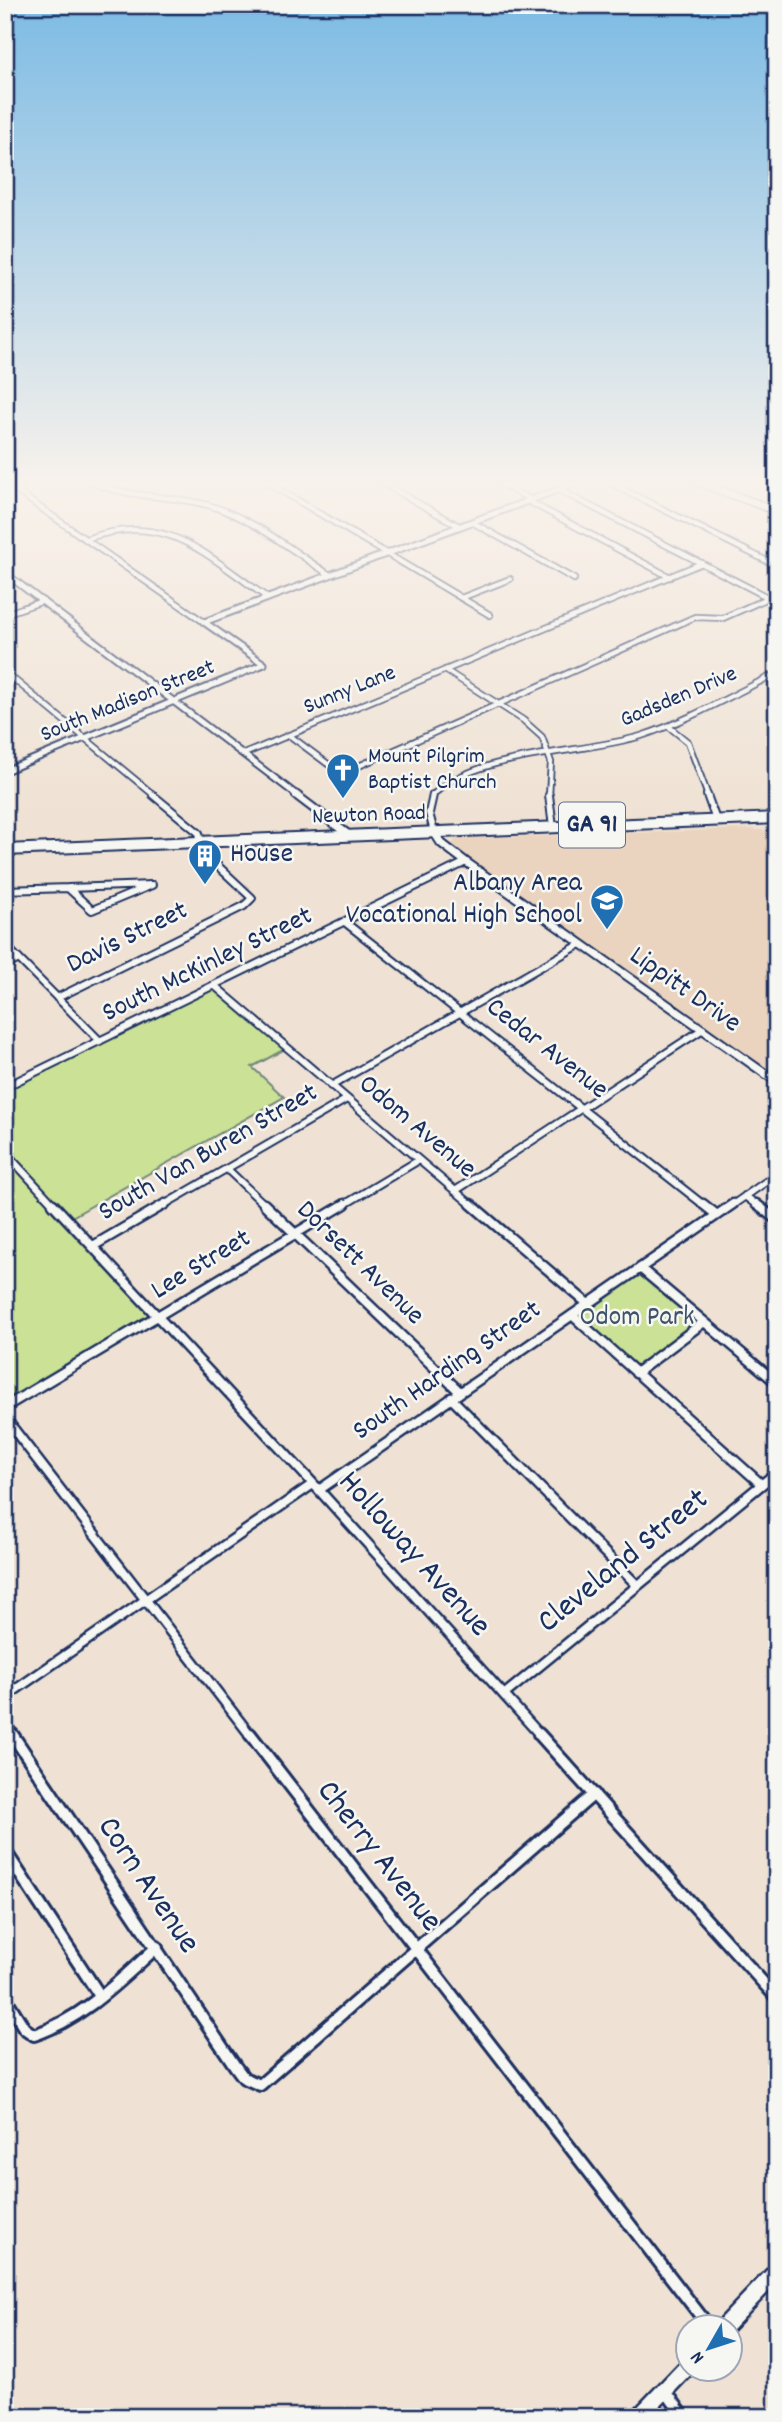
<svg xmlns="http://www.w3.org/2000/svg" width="782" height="2422" font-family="Dekko,sans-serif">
  <rect width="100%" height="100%" fill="#efe2d4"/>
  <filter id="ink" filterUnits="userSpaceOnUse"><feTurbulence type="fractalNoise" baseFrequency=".0143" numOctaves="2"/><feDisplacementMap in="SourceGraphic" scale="14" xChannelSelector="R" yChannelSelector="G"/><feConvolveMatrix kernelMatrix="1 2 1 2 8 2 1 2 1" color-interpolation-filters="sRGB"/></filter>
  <g filter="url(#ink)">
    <path fill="#ead4bf" d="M 748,829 L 777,831 L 777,1079 L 452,845 L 455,839 Z"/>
    <path fill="#cae196" stroke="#72887a" stroke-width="2" d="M 214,988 L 285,1049 L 252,1067 L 284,1097 L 70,1218 L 5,1148 L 5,1089 Z
      M 5,1157 L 152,1316 L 5,1404 Z
      M 639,1269 L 702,1322 L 636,1371 L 574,1315 Z"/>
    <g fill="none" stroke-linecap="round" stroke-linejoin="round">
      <g stroke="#1b2f5e" stroke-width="8">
        <path id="minor-far3" d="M 87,480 C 126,499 167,494 208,505 C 253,518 291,550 330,575
          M 263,480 L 490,615
          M 377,480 L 459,526
          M 493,480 L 532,500
          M 604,480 L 777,566
          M 5,483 L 204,622
          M 559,490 L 777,602
          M 528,501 L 670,577
          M 472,522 L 574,579
          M 86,539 C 167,510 205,555 268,598
          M 461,598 L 510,579
          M 5,614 L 43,601
          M 445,670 L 523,720 L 542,737 L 551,762 L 549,796
          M 5,672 L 155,796
          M 668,726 L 688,742 L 708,796
          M 289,735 L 336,770 L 352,769 L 695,617 L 723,618 L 768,598
          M 244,754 L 702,563
          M 432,796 C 473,752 583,754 641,736 C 688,721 732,695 777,673"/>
      </g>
      <g stroke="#1b2f5e" stroke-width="10">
        <path id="minor-far2" d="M 433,795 L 429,813 L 434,832
          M 549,795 L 553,827
          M 707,795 L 716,820
          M 152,885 L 92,910 L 68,888 Z
          M 5,890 L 68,888
          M 346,923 L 705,1206
          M 5,945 L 100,1041
          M 5,966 L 19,959
          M 215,986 L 473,1206
          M 57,998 L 244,906 L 252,898 L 203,852 L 199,833 L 153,795
          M 331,1086 L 581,944
          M 5,1087 L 466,862
          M 5,1152 L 55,1206
          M 227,1169 L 266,1206
          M 455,1191 L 703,1029
          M 745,1196 L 758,1206
          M 162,1206 L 347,1099
          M 342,1206 L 419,1160
          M 731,1206 L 777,1174"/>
      </g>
      <g stroke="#1b2f5e" stroke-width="13">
        <path id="minor-far1" d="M 53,1204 L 319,1490 L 541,1736
          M 264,1204 L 460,1392
          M 471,1204 L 588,1304
          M 703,1204 L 717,1215
          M 756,1204 L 777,1220
          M 93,1246 L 165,1204
          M 640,1268 L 777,1383
          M 572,1315 L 761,1484
          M 636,1373 L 704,1322
          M 451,1398 L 637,1585
          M 5,1407 L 345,1204
          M 5,1418 L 251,1736
          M 319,1490 L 733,1204
          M 505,1694 L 777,1472
          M 5,1697 L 313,1484
          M 5,1724 L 13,1736"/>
      </g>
      <g stroke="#1b2f5e" stroke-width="16">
        <path id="minor" d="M 12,1734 L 235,2066 L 244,2078 L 260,2085 L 594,1794
          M 250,1734 L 710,2328
          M 539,1734 L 777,1998
          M 5,1851 L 100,1996
          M 5,1997 L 24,2028 L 34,2035 C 84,2018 119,1981 157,1947
          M 665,2390 L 684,2417"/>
      </g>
      <g stroke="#1b2f5e" stroke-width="9">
        <path id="tertiary-far1" d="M 5,491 L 39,480
          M 5,573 L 298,796
          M 204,622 L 584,480
          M 204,622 L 264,664
          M 5,771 L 264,664"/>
      </g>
      <g stroke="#1b2f5e" stroke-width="11">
        <path id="tertiary" d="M 296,795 L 350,836
          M 434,832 L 441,843 L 466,862 L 777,1082"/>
      </g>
      <g stroke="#1b2f5e" stroke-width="10">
        <path id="primary-far2" d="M 692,480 L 777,511"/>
      </g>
      <g stroke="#1b2f5e" stroke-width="14">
        <path id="primary-far1" d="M 5,850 L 777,818"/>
      </g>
      <g stroke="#1b2f5e" stroke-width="21">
        <path id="primary" d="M 723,2328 L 777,2271
          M 639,2417 L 688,2366"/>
      </g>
      <use href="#minor-far3" stroke="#f6f6f2" stroke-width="4.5"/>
      <use href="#minor-far2" stroke="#f6f6f2" stroke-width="6"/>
      <use href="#minor-far1" stroke="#f6f6f2" stroke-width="8"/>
      <use href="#minor" stroke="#f6f6f2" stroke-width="10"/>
      <use href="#tertiary-far1" stroke="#f6f6f2" stroke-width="5"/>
      <use href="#tertiary" stroke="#f6f6f2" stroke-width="7"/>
      <use href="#primary-far2" stroke="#f6f6f2" stroke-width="7"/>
      <use href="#primary-far1" stroke="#f6f6f2" stroke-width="10"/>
      <use href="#primary" stroke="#f6f6f2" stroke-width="16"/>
    </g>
  </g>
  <linearGradient id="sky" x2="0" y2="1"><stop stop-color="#7dbbe4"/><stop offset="0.59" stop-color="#f8f2ec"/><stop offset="1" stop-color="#f8f2ec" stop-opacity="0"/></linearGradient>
  <rect width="782" height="819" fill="url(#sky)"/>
  <defs>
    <g id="church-pin" transform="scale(1.75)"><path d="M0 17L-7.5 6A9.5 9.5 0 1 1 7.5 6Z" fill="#1f6fb2" stroke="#f6f6f2"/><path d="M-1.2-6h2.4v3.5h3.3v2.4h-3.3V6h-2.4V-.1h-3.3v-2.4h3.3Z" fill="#fff"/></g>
    <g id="building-pin" transform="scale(1.75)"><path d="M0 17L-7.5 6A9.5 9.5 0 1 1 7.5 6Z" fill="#1f6fb2" stroke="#f6f6f2"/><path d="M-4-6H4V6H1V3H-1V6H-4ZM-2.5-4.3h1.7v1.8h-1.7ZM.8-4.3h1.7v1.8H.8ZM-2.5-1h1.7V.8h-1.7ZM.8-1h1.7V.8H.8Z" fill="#fff"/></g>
    <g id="school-pin" transform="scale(1.75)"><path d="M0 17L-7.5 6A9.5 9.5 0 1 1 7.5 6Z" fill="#1f6fb2" stroke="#f6f6f2"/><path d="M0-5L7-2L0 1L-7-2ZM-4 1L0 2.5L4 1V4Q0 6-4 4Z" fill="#fff"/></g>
  </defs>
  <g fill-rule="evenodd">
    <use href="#church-pin" x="343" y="770"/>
    <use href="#building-pin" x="205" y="856"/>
    <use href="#school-pin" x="607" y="901"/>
  </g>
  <g text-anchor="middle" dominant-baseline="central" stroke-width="5" stroke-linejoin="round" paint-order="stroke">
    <g font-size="23" fill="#1b2f5e" stroke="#f6f6f2">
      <text transform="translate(350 691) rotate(-22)">Sunny Lane</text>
      <text transform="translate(679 698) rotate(-23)">Gadsden Drive</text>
      <text transform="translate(128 702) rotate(-22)">South Madison Street</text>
      <text transform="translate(369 816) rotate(-2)">Newton Road</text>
    </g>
    <g font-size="23" fill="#1b2f5e" stroke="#f6f6f2" text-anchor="start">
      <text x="368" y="757">Mount Pilgrim<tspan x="368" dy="26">Baptist Church</tspan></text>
    </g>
    <rect fill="#f6f6f2" stroke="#5d6b8a" stroke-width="2" x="559" y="802.5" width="66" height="45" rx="5"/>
    <g font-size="26" font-weight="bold" fill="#1b2f5e">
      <text x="592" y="825">GA 91</text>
    </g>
    <g font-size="28" fill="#1b2f5e" stroke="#f6f6f2" text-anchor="start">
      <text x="230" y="856">House</text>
      <text x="582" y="885" text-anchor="end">Albany Area<tspan x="582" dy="32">Vocational High School</tspan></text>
    </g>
    <g font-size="28" fill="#1b2f5e" stroke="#f6f6f2">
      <text transform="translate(128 939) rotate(-26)">Davis Street</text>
      <text transform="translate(208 966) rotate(-26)">South McKinley Street</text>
      <text transform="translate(684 991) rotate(35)">Lippitt Drive</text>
      <text transform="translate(546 1050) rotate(38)">Cedar Avenue</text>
      <text transform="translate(416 1128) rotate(40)">Odom Avenue</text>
      <text transform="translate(209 1154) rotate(-30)">South Van Buren Street</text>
      <text transform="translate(359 1264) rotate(44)">Dorsett Avenue</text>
      <text transform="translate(202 1266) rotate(-31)">Lee Street</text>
      <text transform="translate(448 1372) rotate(-35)">South Harding Street</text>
    </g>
    <g font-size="28" fill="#3e5369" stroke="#f6f6f2">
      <text x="637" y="1319">Odom Park</text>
    </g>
    <g font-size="33" fill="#1b2f5e" stroke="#f6f6f2">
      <text transform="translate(413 1555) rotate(48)">Holloway Avenue</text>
      <text transform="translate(624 1562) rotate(-39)">Cleveland Street</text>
      <text transform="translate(378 1857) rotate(52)">Cherry Avenue</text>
      <text transform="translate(147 1886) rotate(56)">Corn Avenue</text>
    </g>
  </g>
  <rect width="782" height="2422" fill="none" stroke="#f6f6f2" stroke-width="28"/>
  <rect x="14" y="14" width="754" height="2394" fill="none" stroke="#1b2f5e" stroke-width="2.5" filter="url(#ink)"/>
  <g transform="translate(709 2348) rotate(231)"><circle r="33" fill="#f6f6f2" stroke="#9ea6b7" stroke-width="2"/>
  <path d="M0-5L12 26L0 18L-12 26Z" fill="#1f6fb2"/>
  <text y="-10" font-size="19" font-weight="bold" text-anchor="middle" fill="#1b2f5e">N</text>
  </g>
</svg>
